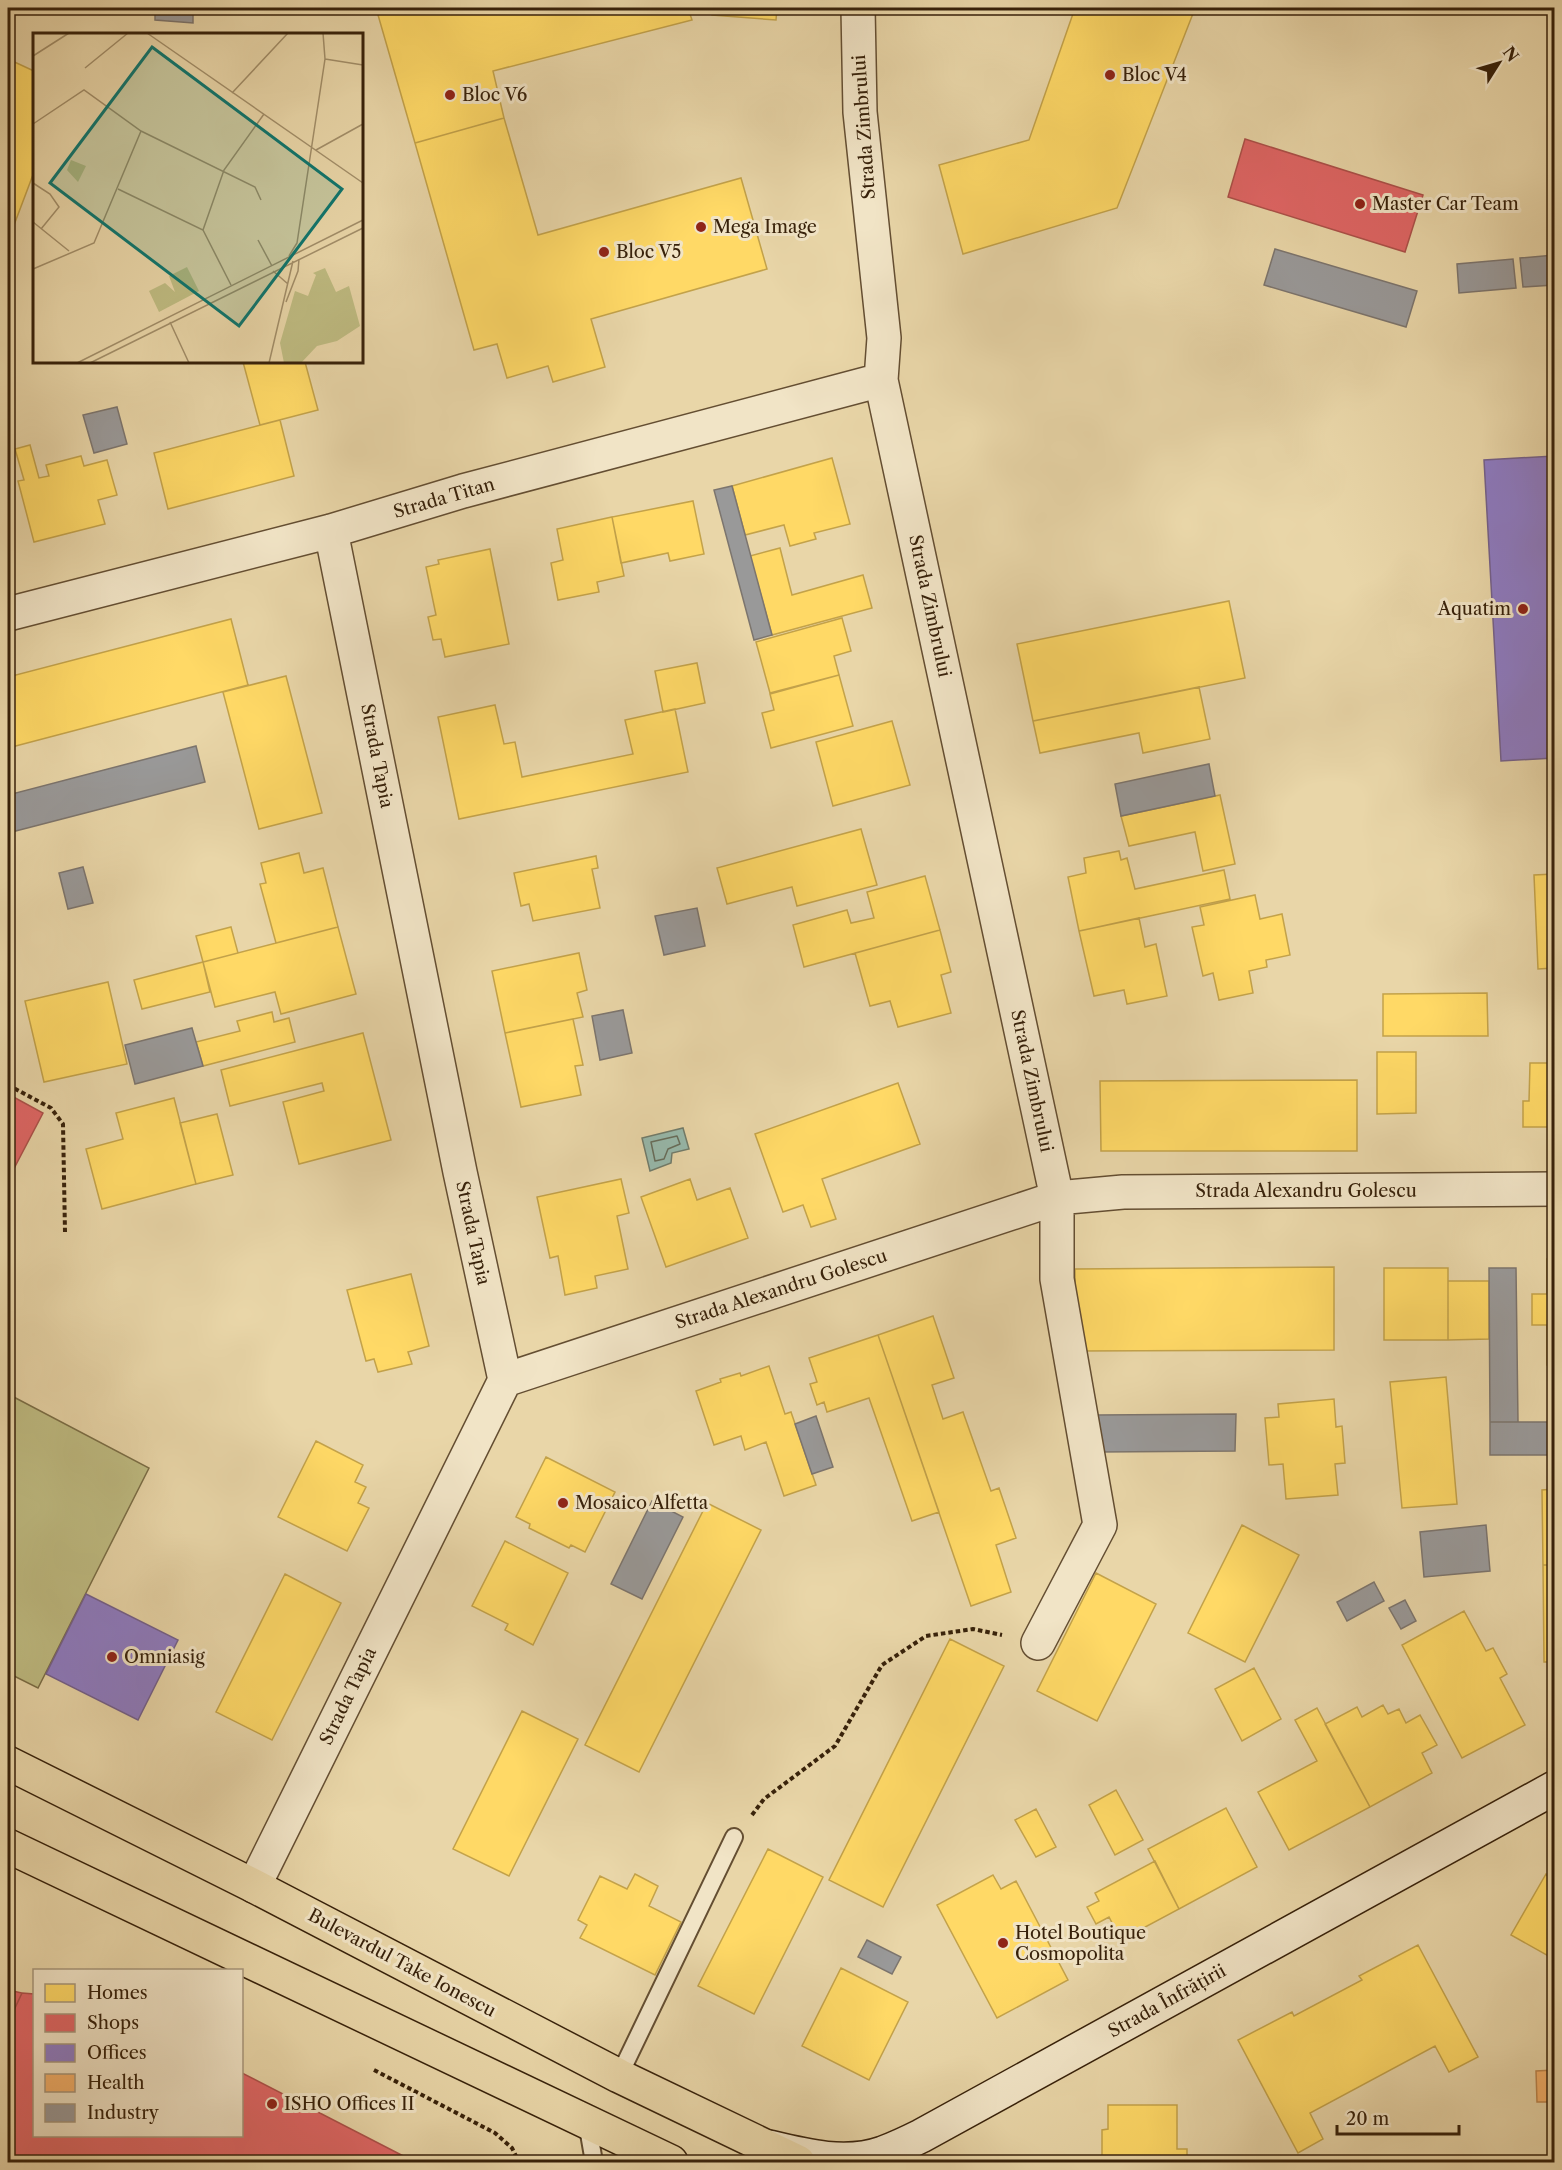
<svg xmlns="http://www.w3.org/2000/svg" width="1562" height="2170" font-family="'Libre Caslon Text',serif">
  <rect width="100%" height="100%" fill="#e9d6a8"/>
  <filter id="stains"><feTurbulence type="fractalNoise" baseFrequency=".00333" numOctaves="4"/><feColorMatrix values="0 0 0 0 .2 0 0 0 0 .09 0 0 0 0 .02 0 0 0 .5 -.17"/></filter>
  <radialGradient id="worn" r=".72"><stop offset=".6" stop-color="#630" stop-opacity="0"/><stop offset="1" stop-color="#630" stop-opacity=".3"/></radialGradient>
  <path fill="#bfbc82" stroke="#7b6e46" stroke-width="1.5" d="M 8,1394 L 149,1468 L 38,1688 L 8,1673 Z"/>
  <path fill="#97b9ac" stroke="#717c6b" stroke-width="1.5" d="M 683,1128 L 689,1149 L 672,1153 L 671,1163 L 650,1171 L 642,1138 Z"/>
  <path fill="#ffd966" stroke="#c3a24a" stroke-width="1.5" d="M 376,8 L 688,8 L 692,20 L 493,71 L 504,118 L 415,143 Z
    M 710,8 L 777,8 L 776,20 L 712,15 Z
    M 1075,8 L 1186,8 L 1194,11 L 1117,208 L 963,254 L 939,165 L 1029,140 Z
    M 8,59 L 34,71 L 34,172 L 8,241 Z
    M 504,118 L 538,235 L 741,178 L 767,269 L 591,319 L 605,367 L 553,382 L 548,366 L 507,378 L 497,344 L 474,350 L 415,143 Z
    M 243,362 L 305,362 L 318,410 L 260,425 Z
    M 280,420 L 294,476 L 168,509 L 154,453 Z
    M 30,445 L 39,478 L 49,476 L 46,465 L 81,456 L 84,466 L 107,460 L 117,495 L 98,500 L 105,524 L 34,542 L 18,481 L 24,480 L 15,449 Z
    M 832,458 L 850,524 L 814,533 L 816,539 L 790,546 L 784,525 L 745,535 L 732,486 Z
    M 693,501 L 704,554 L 670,561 L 668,553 L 621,563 L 612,517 Z
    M 612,517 L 624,576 L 597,582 L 599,592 L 558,600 L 551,563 L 563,560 L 557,529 Z
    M 780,548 L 792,595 L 863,575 L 872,608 L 772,635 L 750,556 Z
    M 490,549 L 509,644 L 445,657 L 441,639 L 433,640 L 428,617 L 436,615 L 426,567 L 439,564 L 438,560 Z
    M 1229,601 L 1245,678 L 1033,721 L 1017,644 Z
    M 842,618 L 851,651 L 834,656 L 839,675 L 770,693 L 756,642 Z
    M 231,619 L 248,685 L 8,748 L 8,677 Z
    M 697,663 L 705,703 L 663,712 L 655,671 Z
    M 839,675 L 853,726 L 771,748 L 762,713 L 774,710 L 770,694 Z
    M 286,676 L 322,813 L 259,829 L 223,692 Z
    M 1199,687 L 1210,739 L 1143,753 L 1139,733 L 1040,753 L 1033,721 Z
    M 495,705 L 504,744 L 515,742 L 522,777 L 633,754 L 625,720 L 675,709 L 688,772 L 459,819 L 438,717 Z
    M 892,721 L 910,785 L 833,806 L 816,742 Z
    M 1220,795 L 1235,864 L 1203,871 L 1195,832 L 1129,846 L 1121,816 Z
    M 861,829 L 877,885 L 797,906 L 792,887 L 727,904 L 717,868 Z
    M 1119,851 L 1121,860 L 1127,858 L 1135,889 L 1224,870 L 1230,899 L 1079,931 L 1068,877 L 1086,873 L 1084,858 Z
    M 299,853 L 304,873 L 323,868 L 338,927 L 276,943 L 260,884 L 266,883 L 261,863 Z
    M 596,856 L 598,868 L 592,869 L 600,908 L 533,921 L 529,904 L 521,906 L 514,873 Z
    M 1554,874 L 1554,968 L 1538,969 L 1534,875 Z
    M 925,876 L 940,930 L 804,967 L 793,925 L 847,910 L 851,923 L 874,918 L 867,892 Z
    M 1255,895 L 1260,919 L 1282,914 L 1290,955 L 1266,960 L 1267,967 L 1249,971 L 1253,993 L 1219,1000 L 1213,973 L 1203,976 L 1192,927 L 1204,925 L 1200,907 Z
    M 1139,918 L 1145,947 L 1156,944 L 1167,996 L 1127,1004 L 1124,990 L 1094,996 L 1079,931 Z
    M 231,927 L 238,953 L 203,962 L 196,936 Z
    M 338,927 L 356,994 L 281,1014 L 275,992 L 215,1007 L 203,962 Z
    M 940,930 L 951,972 L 941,975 L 951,1013 L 898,1027 L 890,1001 L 870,1006 L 855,953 Z
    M 579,953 L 587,990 L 577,993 L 583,1017 L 505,1033 L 492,971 Z
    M 203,962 L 210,992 L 142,1009 L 134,980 Z
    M 108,982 L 127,1064 L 44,1082 L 25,1001 Z
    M 1487,993 L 1488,1036 L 1383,1036 L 1383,994 Z
    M 272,1012 L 274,1022 L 289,1018 L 295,1042 L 203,1066 L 196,1042 L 240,1031 L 237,1021 Z
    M 573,1019 L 583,1065 L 575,1066 L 581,1095 L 521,1107 L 505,1033 Z
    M 363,1033 L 391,1140 L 299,1164 L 283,1102 L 324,1091 L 322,1083 L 230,1106 L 221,1070 Z
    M 1377,1052 L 1416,1052 L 1416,1113 L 1377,1114 Z
    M 1530,1063 L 1554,1063 L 1554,1127 L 1523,1127 L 1523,1101 L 1529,1101 Z
    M 1357,1080 L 1357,1151 L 1101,1151 L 1100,1081 Z
    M 898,1083 L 920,1144 L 822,1179 L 836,1219 L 811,1227 L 803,1205 L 783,1212 L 755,1134 Z
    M 174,1098 L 196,1184 L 102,1209 L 86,1149 L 123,1139 L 116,1113 Z
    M 217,1114 L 233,1175 L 196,1184 L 180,1123 Z
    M 621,1179 L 629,1213 L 617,1216 L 628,1269 L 595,1276 L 597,1288 L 565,1295 L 558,1256 L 550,1258 L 537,1197 Z
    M 690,1179 L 697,1200 L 730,1188 L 748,1238 L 666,1267 L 641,1197 Z
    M 1547,1259 L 1554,1259 L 1554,1365 L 1547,1365 L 1547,1325 L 1532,1325 L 1532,1294 L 1547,1294 Z
    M 1334,1267 L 1334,1350 L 1076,1351 L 1075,1269 Z
    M 1384,1268 L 1448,1268 L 1448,1340 L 1384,1340 Z
    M 411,1274 L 429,1346 L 408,1352 L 412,1364 L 378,1372 L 374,1359 L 366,1361 L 347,1290 Z
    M 1448,1281 L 1489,1281 L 1489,1339 L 1448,1340 Z
    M 933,1316 L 954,1378 L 932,1385 L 943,1419 L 963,1412 L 991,1491 L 999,1488 L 1016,1538 L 996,1545 L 1011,1592 L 971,1606 L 878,1335 Z
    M 878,1335 L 939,1512 L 912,1521 L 869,1398 L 827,1412 L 824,1402 L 817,1405 L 810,1384 L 817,1382 L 809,1358 Z
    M 769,1366 L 785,1414 L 791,1412 L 816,1485 L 784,1496 L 766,1442 L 745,1450 L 741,1436 L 714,1445 L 696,1391 L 721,1382 L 720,1379 L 740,1373 L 741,1376 Z
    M 1446,1377 L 1457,1504 L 1402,1508 L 1390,1382 Z
    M 1334,1399 L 1336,1427 L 1342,1426 L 1345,1463 L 1335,1464 L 1338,1495 L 1286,1499 L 1283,1464 L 1269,1465 L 1265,1418 L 1279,1417 L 1278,1404 Z
    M 316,1441 L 363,1465 L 355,1482 L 366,1487 L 358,1503 L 369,1508 L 347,1551 L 278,1517 Z
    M 546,1457 L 615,1492 L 585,1552 L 571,1545 L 569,1548 L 529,1528 L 530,1524 L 516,1517 Z
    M 1554,1489 L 1554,1565 L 1543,1565 L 1542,1490 Z
    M 707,1503 L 761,1530 L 639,1772 L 585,1745 Z
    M 1242,1525 L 1299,1555 L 1245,1662 L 1188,1633 Z
    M 505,1541 L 568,1573 L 533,1645 L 505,1630 L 508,1624 L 472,1606 Z
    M 1543,1565 L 1554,1565 L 1554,1662 L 1544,1662 Z
    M 1096,1573 L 1156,1604 L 1097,1721 L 1037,1691 Z
    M 285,1574 L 341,1603 L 272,1740 L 216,1712 Z
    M 1464,1611 L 1486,1651 L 1493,1648 L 1507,1674 L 1500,1678 L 1525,1725 L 1462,1758 L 1402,1645 Z
    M 950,1639 L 1004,1666 L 883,1907 L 829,1880 Z
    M 1254,1668 L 1281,1719 L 1242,1741 L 1215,1689 Z
    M 1383,1705 L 1388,1714 L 1399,1709 L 1406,1723 L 1420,1715 L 1437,1745 L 1422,1753 L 1432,1773 L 1370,1807 L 1325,1724 L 1357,1707 L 1362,1717 Z
    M 1317,1708 L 1370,1807 L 1289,1850 L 1258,1792 L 1317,1761 L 1295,1720 Z
    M 522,1711 L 578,1739 L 509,1876 L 453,1849 Z
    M 1116,1790 L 1143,1840 L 1115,1855 L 1089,1805 Z
    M 1226,1808 L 1257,1867 L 1179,1909 L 1148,1849 Z
    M 1036,1809 L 1056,1847 L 1036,1857 L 1015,1820 Z
    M 768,1849 L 823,1877 L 754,2014 L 698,1986 Z
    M 1155,1861 L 1179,1909 L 1121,1940 L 1109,1917 L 1096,1924 L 1087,1907 L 1099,1901 L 1095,1893 Z
    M 635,1874 L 658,1886 L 649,1906 L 681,1922 L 655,1975 L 580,1938 L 587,1925 L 578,1920 L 600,1876 L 627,1889 Z
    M 1546,1874 L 1554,1879 L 1554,1970 L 1550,1967 L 1554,1959 L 1511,1935 Z
    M 993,1875 L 1001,1889 L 1016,1881 L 1068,1980 L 997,2018 L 937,1905 Z
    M 1418,1945 L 1478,2057 L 1449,2072 L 1435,2046 L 1310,2113 L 1323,2139 L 1298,2153 L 1238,2040 L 1292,2012 L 1294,2016 L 1362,1980 L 1359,1976 Z
    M 841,1968 L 908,2002 L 869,2080 L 802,2046 Z
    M 1108,2105 L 1177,2105 L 1177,2149 L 1187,2149 L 1187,2162 L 1102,2162 L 1102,2130 L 1108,2129 Z"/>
  <path fill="#e06666" stroke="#ad514a" stroke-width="1.5" d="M 1245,139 L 1423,195 L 1405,252 L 1228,197 Z
    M 8,1094 L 43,1113 L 8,1180 Z
    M 8,1990 L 22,1993 L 8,2023 Z
    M 22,1993 L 34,1994 L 34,2136 L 242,2136 L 242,2073 L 415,2162 L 28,2162 L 8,2153 L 8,2023 Z"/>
  <path fill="#8e7cc3" stroke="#74618c" stroke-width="1.5" d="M 1554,456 L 1554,758 L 1501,761 L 1484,460 Z
    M 86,1594 L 178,1640 L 138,1720 L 46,1674 Z"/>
  <path fill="#f6b26b" stroke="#bd864e" stroke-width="1.5" d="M 1554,2070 L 1554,2102 L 1537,2102 L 1536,2071 Z"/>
  <path fill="#999" stroke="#7c756e" stroke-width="1.5" d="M 155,8 L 193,8 L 193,23 L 155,20 Z
    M 1275,249 L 1417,291 L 1406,327 L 1264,285 Z
    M 1554,255 L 1554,285 L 1523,287 L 1520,258 Z
    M 1513,259 L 1516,288 L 1459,293 L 1457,264 Z
    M 117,407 L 127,444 L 94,453 L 83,415 Z
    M 732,486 L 772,635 L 754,640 L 714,490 Z
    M 196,746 L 205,782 L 8,833 L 8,795 Z
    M 1209,764 L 1215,796 L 1121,816 L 1115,784 Z
    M 83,867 L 93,903 L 68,909 L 59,873 Z
    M 697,908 L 705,946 L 664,955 L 655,916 Z
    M 623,1010 L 632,1053 L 600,1060 L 592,1016 Z
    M 192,1028 L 203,1066 L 135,1084 L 125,1045 Z
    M 1489,1268 L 1516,1268 L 1518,1422 L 1490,1422 Z
    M 1236,1414 L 1235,1451 L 1099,1452 L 1098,1415 Z
    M 816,1416 L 833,1467 L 812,1474 L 795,1424 Z
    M 1490,1422 L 1554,1422 L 1554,1455 L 1490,1455 Z
    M 652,1501 L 683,1517 L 642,1599 L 611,1584 Z
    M 1486,1525 L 1490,1571 L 1424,1577 L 1420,1532 Z
    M 1374,1582 L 1384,1601 L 1347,1621 L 1337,1602 Z
    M 1405,1600 L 1416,1621 L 1401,1629 L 1389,1608 Z
    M 867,1940 L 901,1957 L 892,1974 L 858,1957 Z"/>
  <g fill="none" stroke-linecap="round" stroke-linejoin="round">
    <path stroke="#676d5b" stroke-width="1.5" d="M 677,1136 L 680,1144 L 668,1149 L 664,1159 L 655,1161 L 651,1142 Z"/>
    <g stroke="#644e32" stroke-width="20">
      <path id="lane" d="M 619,2076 L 734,1837
        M 587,2122 L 594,2162"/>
    </g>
    <g stroke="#644e32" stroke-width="36">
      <path id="street" d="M 858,8 L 860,112 L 884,338 L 881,380 L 1057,1198 L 1057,1279 L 1100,1525 L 1038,1643
        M 8,614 L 331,531 L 463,491 L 881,380
        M 505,1380 L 1057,1198 L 1123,1192 L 1554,1189
        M 254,1886 L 505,1380 L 460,1172 L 331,531"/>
    </g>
    <g stroke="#37210a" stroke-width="36">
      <path id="secondary" d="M 769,2147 C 806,2156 846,2166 883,2153 C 896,2148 909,2142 921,2136 L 1554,1788"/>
    </g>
    <g stroke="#37210a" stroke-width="36">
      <path id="primary" d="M 8,1763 L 254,1886 L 619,2076 L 798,2162
        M 8,1846 L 671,2162"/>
    </g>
    <path stroke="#37210a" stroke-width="4" stroke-dasharray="4.5 3" stroke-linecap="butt" d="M 8,1085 L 51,1108 L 63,1124 L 65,1232
      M 752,1815 L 764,1799 L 835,1746 L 882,1665 L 926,1636 L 973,1629 L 1002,1635
      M 374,2070 L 495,2133 L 512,2148 L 519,2162"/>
    <use href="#lane" stroke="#f1e4c6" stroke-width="16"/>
    <use href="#street" stroke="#f1e4c6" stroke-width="33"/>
    <use href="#secondary" stroke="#f1e4c6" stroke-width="33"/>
    <use href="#primary" stroke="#e9d6a8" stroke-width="33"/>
  </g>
  <g fill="#8f2418" stroke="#f1e4c6" stroke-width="2">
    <circle cx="1110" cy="75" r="6"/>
    <circle cx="450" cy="95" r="6"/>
    <circle cx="1360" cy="204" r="6"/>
    <circle cx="701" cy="227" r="6"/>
    <circle cx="604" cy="252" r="6"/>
    <circle cx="1523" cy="609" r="6"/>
    <circle cx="563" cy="1503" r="6"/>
    <circle cx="112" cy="1657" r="6"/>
    <circle cx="1003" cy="1943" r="6"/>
    <circle cx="272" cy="2104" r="6"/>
  </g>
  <g text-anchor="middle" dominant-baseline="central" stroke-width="6" stroke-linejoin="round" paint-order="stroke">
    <g font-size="18" fill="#37210a" stroke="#f1e4c6" text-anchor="start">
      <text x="1122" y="75">Bloc V4</text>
      <text x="462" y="95">Bloc V6</text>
      <text x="1372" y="204">Master Car Team</text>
      <text x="713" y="227">Mega Image</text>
      <text x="616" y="252">Bloc V5</text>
      <text x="1511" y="609" text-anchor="end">Aquatim</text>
      <text x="575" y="1503">Mosaico Alfetta</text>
      <text x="124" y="1657">Omniasig</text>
      <text x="1015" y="1933">Hotel Boutique<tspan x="1015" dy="21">Cosmopolita</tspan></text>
      <text x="284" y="2104">ISHO Offices II</text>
    </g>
    <g font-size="18" fill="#37210a" stroke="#f1e4c6">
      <text transform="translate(864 127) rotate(-94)">Strada Zimbrului</text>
      <text transform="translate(444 498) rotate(-16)">Strada Titan</text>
      <text transform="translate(930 606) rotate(78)">Strada Zimbrului</text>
      <text transform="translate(377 756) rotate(79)">Strada Tapia</text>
      <text transform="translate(1032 1081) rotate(78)">Strada Zimbrului</text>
      <text x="1306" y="1191">Strada Alexandru Golescu</text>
      <text transform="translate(473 1233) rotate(78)">Strada Tapia</text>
      <text transform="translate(781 1289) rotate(-18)">Strada Alexandru Golescu</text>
      <text transform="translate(348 1696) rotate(-64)">Strada Tapia</text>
      <text transform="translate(402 1963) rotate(28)">Bulevardul Take Ionescu</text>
      <text transform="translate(1167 2001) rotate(-29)">Strada Înfrățirii</text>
    </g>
  </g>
  <g transform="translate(33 33)">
    <rect width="330" height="330" fill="#e9d6a8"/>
    <path d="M 38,127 L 53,133 L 45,149 L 34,137 ZM 154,234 L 166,258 L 126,279 L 116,258 L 132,250 L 142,259 L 136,243 ZM 292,235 L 303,259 L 316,253 L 327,293 L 304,308 L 284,313 L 268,330 L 251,330 L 247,310 L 262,258 L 275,263 L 283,242 L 280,240 Z" fill="#bfbc82"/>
    <path fill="none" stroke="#a28e69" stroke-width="1.5" d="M 114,0 L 330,150M 0,23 L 36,0M 292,26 L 330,32M 52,35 L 95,0M 199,60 L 255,0M 0,91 L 51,57 L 108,98 L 222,154 L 228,167M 283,117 L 330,91M 0,150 L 17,161 L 26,174 L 8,196M 85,156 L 170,197 L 198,252M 0,189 L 36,218M 170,197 L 191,137 L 231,81M 225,207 L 239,233M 256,223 L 264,210 L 292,26 L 290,0M 0,236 L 61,210 L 108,98M 240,238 L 255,251M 253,269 L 265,238 L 266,226M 137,289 L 156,330M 44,330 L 330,187M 57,330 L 330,195M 236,330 L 260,228"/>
    <path fill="#0f766e" fill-opacity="0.15" stroke="#0f766e" stroke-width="3" d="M 119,14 L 309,156 L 206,293 L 17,150 Z"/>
    <rect width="330" height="330" fill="none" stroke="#37210a" stroke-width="3"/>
  </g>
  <rect width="1562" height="2170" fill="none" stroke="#e9d6a8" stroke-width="30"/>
  <rect x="9" y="9" width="1544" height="2152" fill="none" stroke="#37210a" stroke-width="3"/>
  <rect x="15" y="15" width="1532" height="2140" fill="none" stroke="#37210a" stroke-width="1.5"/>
  <rect x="33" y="1969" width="210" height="168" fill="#f1e4c6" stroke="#a7967b" stroke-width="1.5"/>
  <rect x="45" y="1984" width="30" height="18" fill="#ffd966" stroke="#a7967b" stroke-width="1.5"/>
  <text x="87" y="1999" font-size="18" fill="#37210a">Homes</text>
  <rect x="45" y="2014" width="30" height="18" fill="#e06666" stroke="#a7967b" stroke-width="1.5"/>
  <text x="87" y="2029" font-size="18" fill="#37210a">Shops</text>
  <rect x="45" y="2044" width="30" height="18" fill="#8e7cc3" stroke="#a7967b" stroke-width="1.5"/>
  <text x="87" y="2059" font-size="18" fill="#37210a">Offices</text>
  <rect x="45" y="2074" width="30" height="18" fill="#f6b26b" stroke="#a7967b" stroke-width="1.5"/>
  <text x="87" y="2089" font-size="18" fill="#37210a">Health</text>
  <rect x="45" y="2104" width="30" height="18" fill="#999999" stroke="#a7967b" stroke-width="1.5"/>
  <text x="87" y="2119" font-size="18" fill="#37210a">Industry</text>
  <g transform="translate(1499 63) rotate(53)" stroke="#f1e4c6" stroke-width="4.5" paint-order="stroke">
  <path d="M0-4.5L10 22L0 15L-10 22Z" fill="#37210a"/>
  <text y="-9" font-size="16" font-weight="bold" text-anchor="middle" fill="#37210a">N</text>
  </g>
  <path d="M1337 2125v9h122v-9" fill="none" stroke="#37210a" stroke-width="3"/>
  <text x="1346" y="2125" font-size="18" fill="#37210a" stroke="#f1e4c6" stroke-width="4.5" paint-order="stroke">20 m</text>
  <rect width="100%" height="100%" filter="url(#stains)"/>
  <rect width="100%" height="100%" fill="url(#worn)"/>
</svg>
